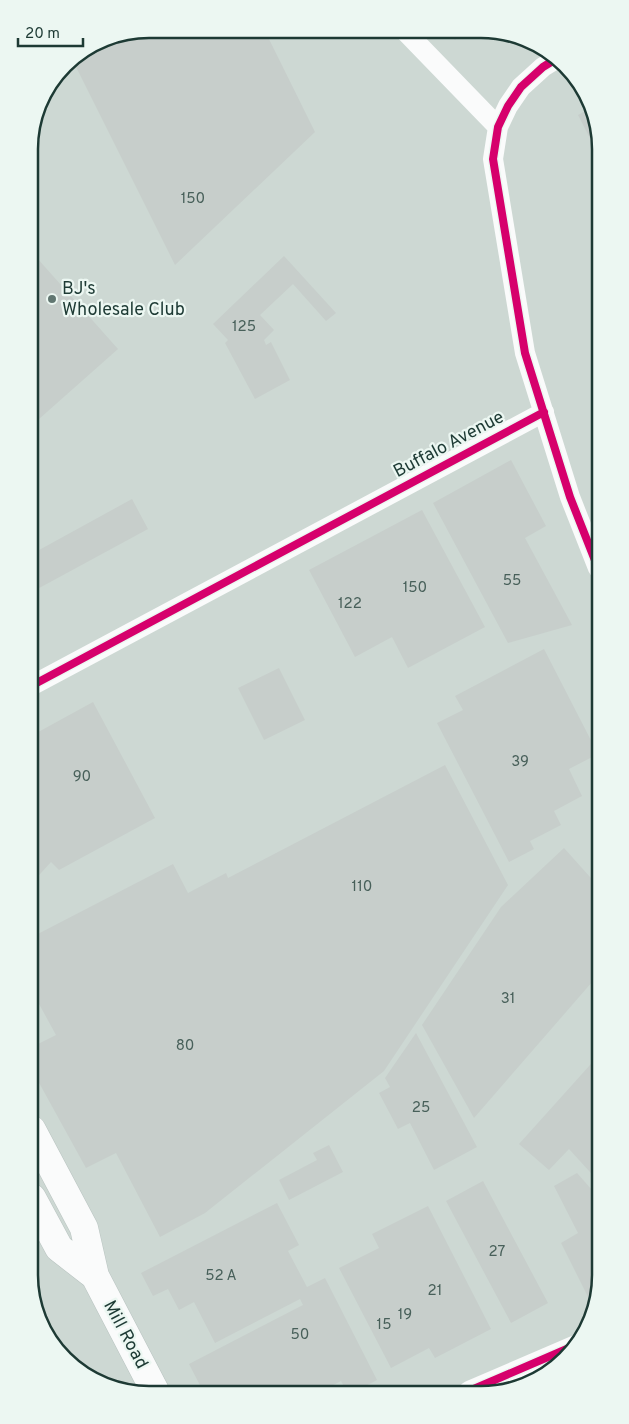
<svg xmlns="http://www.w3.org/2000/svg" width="629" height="1424" font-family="Overpass,sans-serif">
  <rect width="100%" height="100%" fill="#e0e6e3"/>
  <path fill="#cdd8d3" d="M 148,29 L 504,31 L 565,64 L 596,118 L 600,1284 L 591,1321 L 571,1354 L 511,1391 L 125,1393 L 64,1360 L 33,1306 L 29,140 L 41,95 L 69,59 L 103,38 Z"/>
  <path fill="#c7cecb" d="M 148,29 L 264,29 L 315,132 L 175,265 L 71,57 L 103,38 Z
    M 446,31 L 465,31 L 455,40 Z
    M 591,108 L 596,118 L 596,150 L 578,115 Z
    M 29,249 L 118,349 L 30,427 Z
    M 284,256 L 336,313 L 326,321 L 293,284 L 260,315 L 274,330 L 264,340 L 266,345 L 271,342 L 290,380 L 255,399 L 225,343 L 228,340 L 213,324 Z
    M 511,460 L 546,526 L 525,538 L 572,625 L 508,643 L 433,503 Z
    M 132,499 L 148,529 L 30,593 L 30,555 Z
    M 422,510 L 485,627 L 408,668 L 392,637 L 355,657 L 309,570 Z
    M 544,649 L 598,754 L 569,769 L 582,796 L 554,811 L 561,825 L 530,841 L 534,849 L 509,862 L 437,723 L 463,710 L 455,696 Z
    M 279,668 L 305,720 L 264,740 L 238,688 Z
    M 93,702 L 155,818 L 59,870 L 51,862 L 31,884 L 31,736 Z
    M 445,765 L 508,885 L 384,1071 L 205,1213 L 160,1237 L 116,1153 L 86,1168 L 32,1070 L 32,1047 L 56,1035 L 32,991 L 32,937 L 173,864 L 188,893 L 226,873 L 228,878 Z
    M 564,848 L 599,887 L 599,974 L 474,1118 L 422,1025 L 501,907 Z
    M 416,1033 L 477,1147 L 434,1170 L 410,1123 L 398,1129 L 379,1093 L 390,1087 L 385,1078 Z
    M 599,1055 L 600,1183 L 569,1149 L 549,1170 L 519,1144 Z
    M 329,1145 L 343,1172 L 289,1200 L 279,1180 L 317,1160 L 313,1153 Z
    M 577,1173 L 600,1199 L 600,1284 L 595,1303 L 592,1305 L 561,1243 L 578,1233 L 554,1186 Z
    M 483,1181 L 548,1303 L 511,1323 L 446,1201 Z
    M 277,1203 L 299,1245 L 288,1251 L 307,1287 L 325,1278 L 377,1380 L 354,1392 L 347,1392 L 341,1381 L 320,1392 L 204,1393 L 189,1364 L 303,1305 L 300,1299 L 215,1343 L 194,1302 L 179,1310 L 168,1289 L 153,1296 L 141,1273 Z
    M 428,1206 L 491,1329 L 435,1358 L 429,1348 L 391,1368 L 339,1268 L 379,1248 L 372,1234 Z
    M 47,1316 L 65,1360 L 64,1361 L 40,1319 Z
    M 77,1361 L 80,1369 L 70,1364 Z"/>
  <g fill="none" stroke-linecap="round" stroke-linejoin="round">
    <g stroke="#b8c3c0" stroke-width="29">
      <path id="secondary" d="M 32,1130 L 84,1228 L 95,1276 L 156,1393
        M 32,1198 L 59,1248 L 95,1276"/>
    </g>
    <path stroke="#fafbfb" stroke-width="20" d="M 404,30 L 498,127
      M 556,59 L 543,67 L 521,87 L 508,106 L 498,127 L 493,159 L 525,353 L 570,497 L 598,568
      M 31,686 L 544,412
      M 469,1391 L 576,1345"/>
    <use href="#secondary" stroke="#fafbfb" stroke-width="28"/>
    <g stroke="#ecf7f2" stroke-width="11">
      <path id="cycleway" d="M 556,59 L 543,67 L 521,87 L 508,106 L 498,127 L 493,159 L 525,353 L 570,497 L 598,568
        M 31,686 L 544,412
        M 469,1391 L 576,1345"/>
    </g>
    <use href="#cycleway" stroke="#d6006c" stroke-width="8"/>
  </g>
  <circle fill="#617671" stroke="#ecf7f2" stroke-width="2" cx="52" cy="299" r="5"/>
  <g text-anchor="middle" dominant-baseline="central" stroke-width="4.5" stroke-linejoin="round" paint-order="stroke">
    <g font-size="15" fill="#48605a">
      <text x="193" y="199">150</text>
      <text x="244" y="327">125</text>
      <text x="512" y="581">55</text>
      <text x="415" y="588">150</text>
      <text x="350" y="604">122</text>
      <text x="520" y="762">39</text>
      <text x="82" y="777">90</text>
      <text x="362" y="887">110</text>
      <text x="508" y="999">31</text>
      <text x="185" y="1046">80</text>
      <text x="421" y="1108">25</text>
      <text x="497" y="1252">27</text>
      <text x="221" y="1276">52 A</text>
      <text x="435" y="1291">21</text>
      <text x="405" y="1315">19</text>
      <text x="384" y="1325">15</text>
      <text x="300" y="1335">50</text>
    </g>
    <g font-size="18" fill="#1d3a34" stroke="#ecf7f2" text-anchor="start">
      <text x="62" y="289">BJ's<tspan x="62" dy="21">Wholesale Club</tspan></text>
    </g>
    <g font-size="18" fill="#1d3a34" stroke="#ecf7f2">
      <text transform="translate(449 445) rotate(-28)">Buffalo Avenue</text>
      <text transform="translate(125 1335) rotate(62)">Mill Road</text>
    </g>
  </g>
  <path d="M0 0H629V1424H0ZM149 38H481A111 111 0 0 1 592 149V1275A111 111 0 0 1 481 1386H149A111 111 0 0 1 38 1275V149A111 111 0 0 1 149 38Z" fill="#ecf7f2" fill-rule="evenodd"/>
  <path fill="none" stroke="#1d3a34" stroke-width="2.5" d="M149 38H481A111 111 0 0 1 592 149V1275A111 111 0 0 1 481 1386H149A111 111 0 0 1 38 1275V149A111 111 0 0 1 149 38Z"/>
  <path d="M18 38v8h65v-8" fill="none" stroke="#1d3a34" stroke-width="2.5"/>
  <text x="25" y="38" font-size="15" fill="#1d3a34" stroke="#ecf7f2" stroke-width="4" paint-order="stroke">20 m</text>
</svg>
